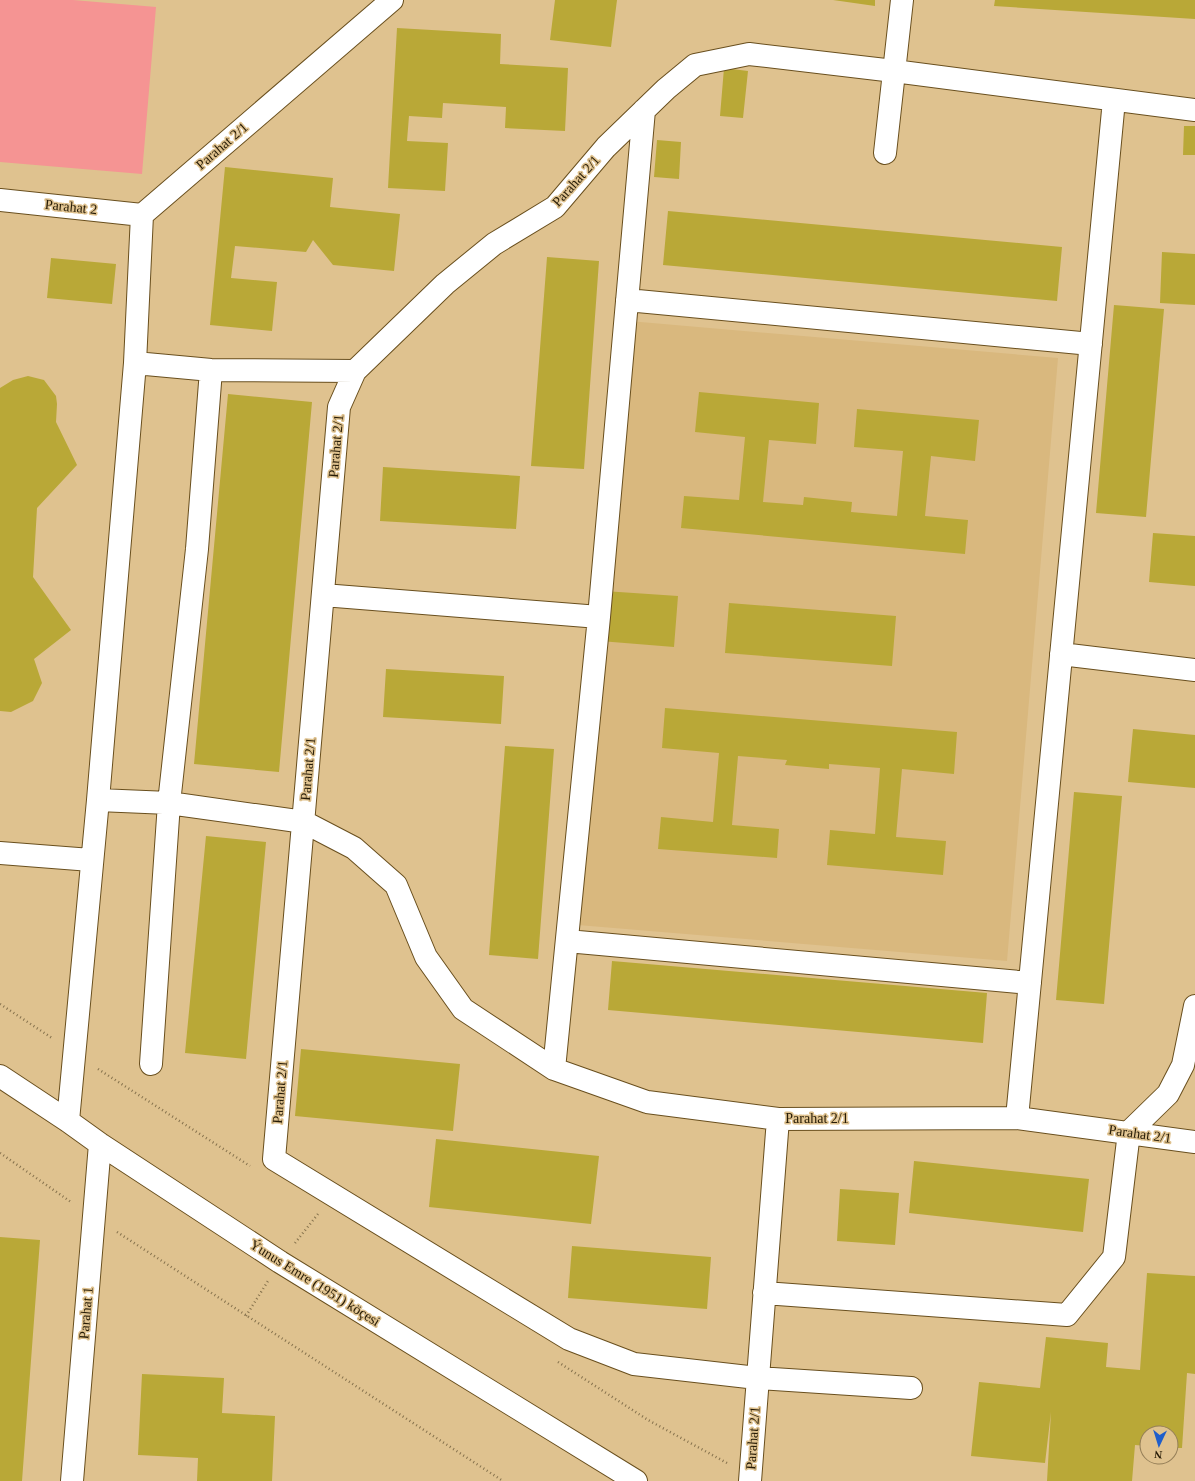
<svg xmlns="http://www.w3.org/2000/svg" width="1195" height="1481" font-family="'Times New Roman',serif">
  <rect width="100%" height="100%" fill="#dfc28f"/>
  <path fill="#d9b87e" d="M 629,321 L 1058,358 L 1007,961 L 578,925 Z"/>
  <path fill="#f59493" d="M 0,0 L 73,0 L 156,7 L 142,174 L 0,162 Z"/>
  <path fill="#b9a837" d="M 555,0 L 617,0 L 611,47 L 550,40 Z
    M 833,0 L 875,0 L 875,6 Z
    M 995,0 L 1195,0 L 1195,19 L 994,6 Z
    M 397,28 L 501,34 L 500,64 L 568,68 L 565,131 L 505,128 L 506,107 L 443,103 L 442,118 L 409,116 L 407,141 L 448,143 L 445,191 L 388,188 Z
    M 724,68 L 748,71 L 743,118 L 720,116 Z
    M 1184,126 L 1195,126 L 1195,155 L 1183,155 Z
    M 657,140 L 681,142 L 679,179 L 654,177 Z
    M 225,167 L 333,178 L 330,207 L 400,214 L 394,271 L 333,265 L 313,240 L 306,252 L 235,246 L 231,278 L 277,282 L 272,331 L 210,325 Z
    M 668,211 L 1062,247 L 1057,301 L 663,265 Z
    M 1162,252 L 1195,254 L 1195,305 L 1160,303 Z
    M 547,257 L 599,261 L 584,469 L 531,466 Z
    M 51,258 L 116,264 L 112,304 L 47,298 Z
    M 1114,305 L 1164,309 L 1146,517 L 1096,513 Z
    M 28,376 L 44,380 L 56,396 L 57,404 L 56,422 L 77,465 L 37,508 L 33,577 L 71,630 L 34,659 L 42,683 L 33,701 L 11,712 L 0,711 L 0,388 L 13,380 Z
    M 699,392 L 819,403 L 816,444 L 769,440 L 763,502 L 803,505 L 804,497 L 852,502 L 851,512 L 897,516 L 903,451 L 854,447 L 857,409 L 979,420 L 975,461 L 931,456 L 925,516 L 968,520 L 965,554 L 681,528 L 684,496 L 739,500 L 745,437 L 695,432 Z
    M 228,394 L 312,402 L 279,772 L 194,764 Z
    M 383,467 L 520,476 L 516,529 L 380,521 Z
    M 1153,533 L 1195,536 L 1195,586 L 1149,582 Z
    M 604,591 L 678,596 L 674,647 L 600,641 Z
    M 729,603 L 896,616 L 892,666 L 725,653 Z
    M 386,669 L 504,676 L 501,724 L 383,717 Z
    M 665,708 L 957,732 L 954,774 L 902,769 L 896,837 L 946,841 L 943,875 L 827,865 L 830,830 L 875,834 L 880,768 L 829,764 L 829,769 L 785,765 L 787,760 L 738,756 L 732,825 L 779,829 L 777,858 L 658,849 L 661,817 L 713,822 L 719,753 L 662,748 Z
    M 1133,729 L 1195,735 L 1195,788 L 1128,782 Z
    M 505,746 L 554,749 L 538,959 L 489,955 Z
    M 1074,792 L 1122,796 L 1104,1004 L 1056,1000 Z
    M 206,836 L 266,842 L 246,1059 L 185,1053 Z
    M 612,961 L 987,993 L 983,1043 L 608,1010 Z
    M 301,1049 L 460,1064 L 453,1131 L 295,1116 Z
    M 436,1139 L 599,1156 L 591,1224 L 429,1207 Z
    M 914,1161 L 1089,1179 L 1083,1232 L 909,1213 Z
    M 840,1189 L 899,1193 L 895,1245 L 837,1241 Z
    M 0,1237 L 40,1240 L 22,1481 L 0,1481 Z
    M 572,1246 L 711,1257 L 707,1309 L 568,1298 Z
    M 1147,1273 L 1195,1276 L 1195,1374 L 1187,1373 L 1182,1448 L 1171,1448 L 1171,1433 L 1147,1433 L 1147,1446 L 1135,1445 L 1132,1481 L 1047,1481 L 1051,1412 L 1045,1463 L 971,1456 L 979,1382 L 1040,1388 L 1046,1337 L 1108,1343 L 1106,1367 L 1140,1370 Z
    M 142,1374 L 224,1378 L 222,1413 L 275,1416 L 272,1481 L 197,1481 L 198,1458 L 138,1455 Z"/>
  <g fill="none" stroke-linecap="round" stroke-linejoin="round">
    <g stroke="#694f1e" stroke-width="24">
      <path id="minor" d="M 885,153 L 902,0
        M 0,200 L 142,215
        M 627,300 L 1091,344
        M 135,363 L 211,370 L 355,371
        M 323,595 L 599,617
        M 1061,654 L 1195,670
        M 98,800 L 169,803 L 304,822 L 354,848 L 396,885 L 426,957 L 463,1009 L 554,1069 L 647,1102 L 778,1119 L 1017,1118 L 1195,1142
        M 0,853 L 91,860
        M 567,941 L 1030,983
        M 151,1064 L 169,803 L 197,549 L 211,370
        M 554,1069 L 599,617 L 644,110
        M 0,1076 L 68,1121 L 100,1144 L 280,1262 L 636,1481
        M 1017,1118 L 1114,100
        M 68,1121 L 98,800 L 135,363 L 142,215 L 392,0
        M 764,1293 L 1067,1315 L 1114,1257 L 1129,1132 L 1168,1094 L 1183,1065 L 1195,1006
        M 911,1388 L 757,1378 L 634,1364 L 569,1339 L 274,1159 L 339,407 L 355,371 L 445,284 L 494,244 L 555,207 L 606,147 L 666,89 L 695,65 L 749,54 L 894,71 L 1195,110
        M 72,1481 L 100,1144
        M 750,1481 L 778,1119"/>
    </g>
    <path stroke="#86724d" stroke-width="2.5" stroke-dasharray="1 3" stroke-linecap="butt" d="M 0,1004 L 52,1038
      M 98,1069 L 250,1166
      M 0,1153 L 71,1202
      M 117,1232 L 503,1481
      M 295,1243 L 318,1214
      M 246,1316 L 268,1281
      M 558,1362 L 648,1420 L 727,1463"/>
    <use href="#minor" stroke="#fff" stroke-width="22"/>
  </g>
  <g text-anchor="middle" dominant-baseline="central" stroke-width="3" stroke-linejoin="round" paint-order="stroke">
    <g font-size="14" fill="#261b06" stroke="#dfc28f">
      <text transform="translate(222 146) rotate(-41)">Parahat 2/1</text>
      <text transform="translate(576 181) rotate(-48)">Parahat 2/1</text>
      <text transform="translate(71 207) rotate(6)">Parahat 2</text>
      <text transform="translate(336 446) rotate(-85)">Parahat 2/1</text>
      <text transform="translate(308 769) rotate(-85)">Parahat 2/1</text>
      <text transform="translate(280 1092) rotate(-85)">Parahat 2/1</text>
      <text x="817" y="1118">Parahat 2/1</text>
      <text transform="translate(1140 1134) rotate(8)">Parahat 2/1</text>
      <text transform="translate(315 1283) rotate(32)">Ýunus Emre (1951) köçesi</text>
      <text transform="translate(86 1313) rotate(-85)">Parahat 1</text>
      <text transform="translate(753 1438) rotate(-86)">Parahat 2/1</text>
    </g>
  </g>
  <g transform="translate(1159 1445) rotate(184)"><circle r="19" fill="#dfc28f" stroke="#957f58"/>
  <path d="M0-3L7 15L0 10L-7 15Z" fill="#1f5eca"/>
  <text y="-6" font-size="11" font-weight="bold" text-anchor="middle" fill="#261b06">N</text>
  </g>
</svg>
